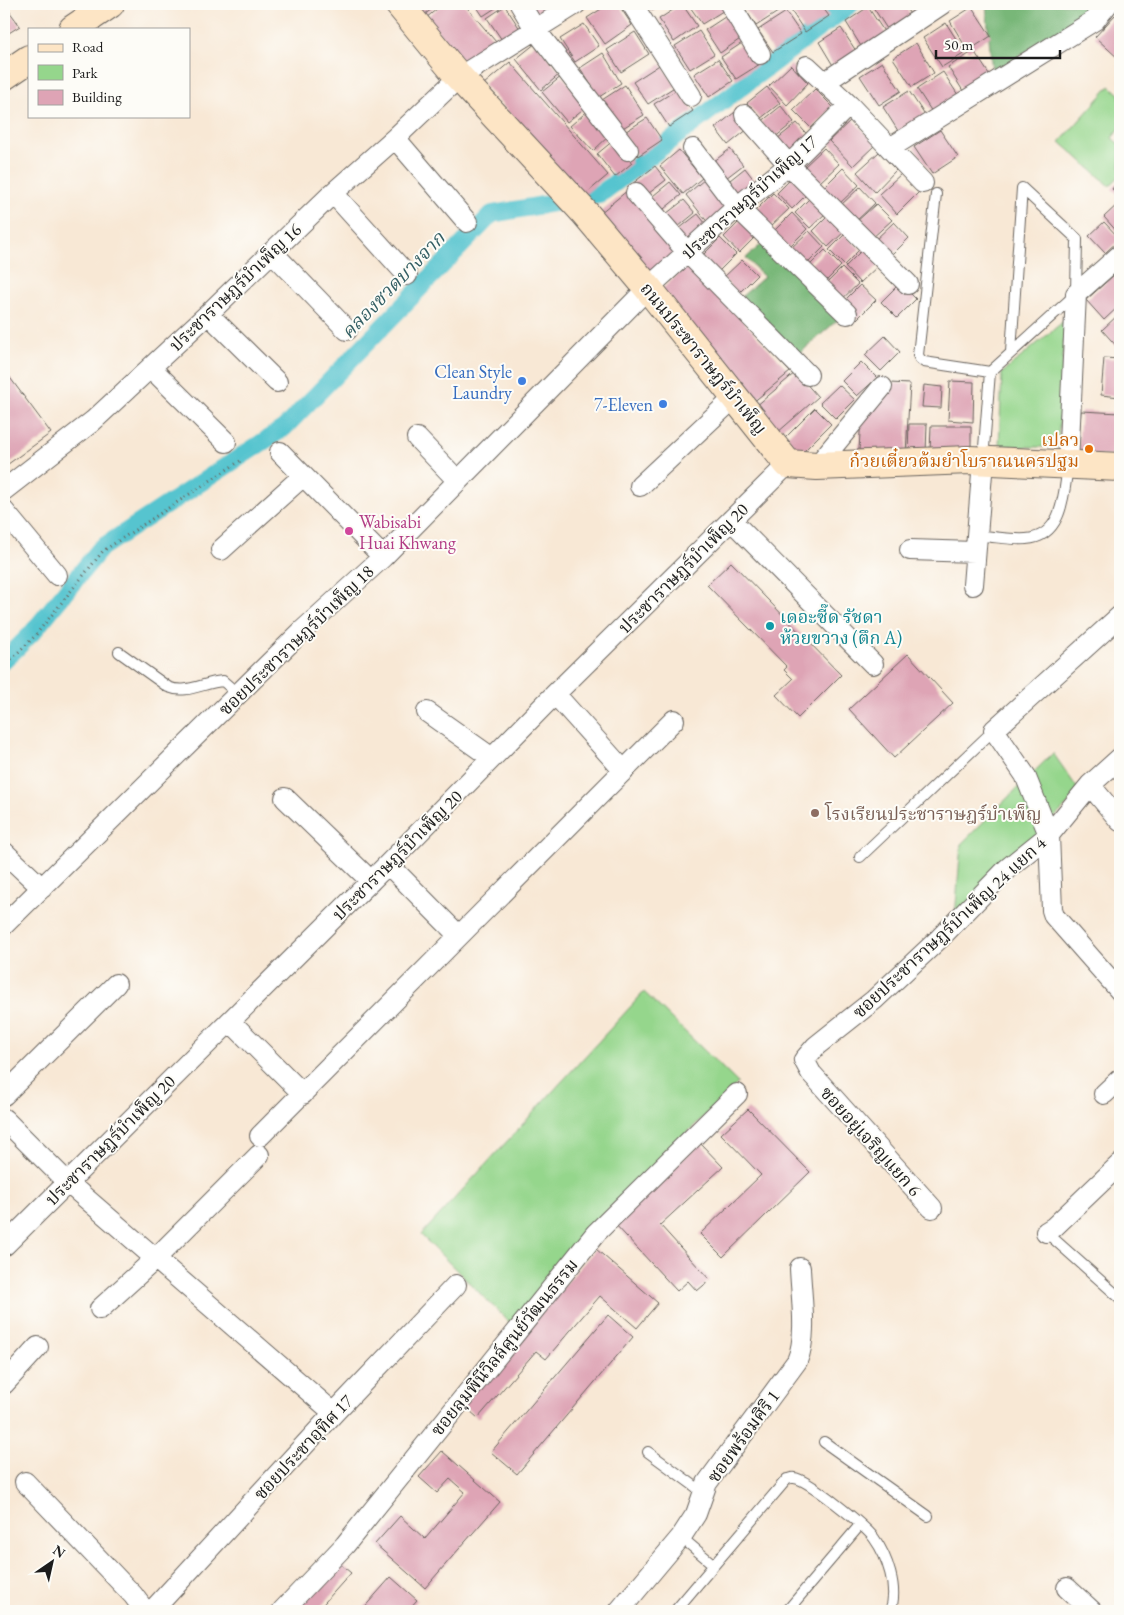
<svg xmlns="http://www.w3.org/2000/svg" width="1124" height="1615" font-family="'EB Garamond','Noto Serif Thai',serif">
  <rect width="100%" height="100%" fill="#fdfcf7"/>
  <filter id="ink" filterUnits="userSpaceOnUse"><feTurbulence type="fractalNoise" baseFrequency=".02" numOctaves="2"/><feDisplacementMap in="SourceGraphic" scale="10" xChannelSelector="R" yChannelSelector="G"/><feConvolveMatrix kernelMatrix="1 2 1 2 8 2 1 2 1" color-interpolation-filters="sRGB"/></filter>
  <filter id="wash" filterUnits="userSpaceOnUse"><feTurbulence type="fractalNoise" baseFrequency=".0096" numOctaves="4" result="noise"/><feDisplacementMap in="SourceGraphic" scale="20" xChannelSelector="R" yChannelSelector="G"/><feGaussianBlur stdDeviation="1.12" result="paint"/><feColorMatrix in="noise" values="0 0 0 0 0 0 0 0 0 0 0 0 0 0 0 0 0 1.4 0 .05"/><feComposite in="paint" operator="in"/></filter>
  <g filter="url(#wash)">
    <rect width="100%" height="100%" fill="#f8e8d5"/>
    <path fill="#95d68c" stroke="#587954" d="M 1110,86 L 1120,95 L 1120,128 L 1112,138 L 1120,145 L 1120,175 L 1110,186 L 1060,142 Z
      M 1065,320 L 1058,447 L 999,447 L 1002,373 Z
      M 1053,753 L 1080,792 L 955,917 L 961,844 Z
      M 644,992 L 738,1083 L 603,1215 L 512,1325 L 421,1235 Z"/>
    <path fill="#78b778" stroke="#4a6a4a" d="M 986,4 L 1092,4 L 1091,13 L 992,72 Z
      M 765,241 L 841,317 L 798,355 L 741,297 L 764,277 L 746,258 Z"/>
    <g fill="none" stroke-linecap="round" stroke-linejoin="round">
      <path stroke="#57c4cf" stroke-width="18" d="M 4,661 L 32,633 L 101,548 L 284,428 L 492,214 L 599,195 L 851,4"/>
    </g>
    <g id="blocks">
      <path fill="#dea4b5" d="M 4,4 L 20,26 L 4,36 Z
        M 412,4 L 439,4 L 421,17 Z
        M 443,4 L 464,4 L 496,42 L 467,66 L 426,18 Z
        M 475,4 L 499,4 L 500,5 L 483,16 Z
        M 516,4 L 558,4 L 525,28 Z
        M 609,4 L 618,4 L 632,25 L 605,44 L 587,18 Z
        M 647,4 L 663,4 L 652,11 Z
        M 682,4 L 697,26 L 674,42 L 659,19 Z
        M 688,4 L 722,4 L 726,9 L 702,24 Z
        M 742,4 L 781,4 L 784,8 L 756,26 Z
        M 798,4 L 820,4 L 829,16 L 805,32 L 790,9 Z
        M 871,4 L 903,4 L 912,17 L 889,32 Z
        M 909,4 L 932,4 L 916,14 Z
        M 505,6 L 520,29 L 502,40 L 487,18 Z
        M 868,7 L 887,36 L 864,51 L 846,22 Z
        M 972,7 L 991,36 L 968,51 L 950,21 Z
        M 786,12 L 801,34 L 773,52 L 758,30 Z
        M 728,15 L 743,37 L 720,53 L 705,30 Z
        M 1115,15 L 1120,19 L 1120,60 L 1095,37 Z
        M 946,23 L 965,53 L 942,67 L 923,38 Z
        M 584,24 L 599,46 L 575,62 L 560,39 Z
        M 841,28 L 860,57 L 837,72 L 819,42 Z
        M 699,31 L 714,54 L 690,69 L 675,46 Z
        M 635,32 L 649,54 L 621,72 L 607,50 Z
        M 745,41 L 760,64 L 736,79 L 721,57 Z
        M 536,43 L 561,73 L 541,90 L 516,59 Z
        M 916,43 L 934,73 L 912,87 L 893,58 Z
        M 974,51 L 991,77 L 965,94 L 948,67 Z
        M 603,53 L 621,83 L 599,97 L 580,68 Z
        M 718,59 L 733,81 L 709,97 L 694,74 Z
        M 510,62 L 608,175 L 582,197 L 484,84 Z
        M 882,62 L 901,91 L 879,105 L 860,76 Z
        M 661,64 L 676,86 L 648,104 L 633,82 Z
        M 791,65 L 808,83 L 787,105 L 769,86 Z
        M 943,72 L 960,98 L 934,115 L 917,89 Z
        M 562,76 L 587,106 L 567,122 L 542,92 Z
        M 625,85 L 644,115 L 621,129 L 602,100 Z
        M 767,87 L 780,103 L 760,119 L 747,103 Z
        M 678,89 L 693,111 L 669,127 L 654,104 Z
        M 815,89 L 833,107 L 812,129 L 793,110 Z
        M 909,91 L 926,117 L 900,134 L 883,107 Z
        M 781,106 L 794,122 L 774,138 L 761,122 Z
        M 590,109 L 611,134 L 593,151 L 570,126 Z
        M 735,112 L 748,129 L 728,145 L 715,128 Z
        M 647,118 L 662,140 L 638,156 L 623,133 Z
        M 852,119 L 876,144 L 853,166 L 829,141 Z
        M 797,123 L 811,139 L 791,155 L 777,139 Z
        M 940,130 L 958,157 L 932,174 L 914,147 Z
        M 614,140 L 632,163 L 615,177 L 597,154 Z
        M 824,148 L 839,164 L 818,184 L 803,168 Z
        M 730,149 L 743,165 L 722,181 L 709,165 Z
        M 679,150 L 702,178 L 683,194 L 660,166 Z
        M 879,152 L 896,170 L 875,192 L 857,172 Z
        M 655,166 L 666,180 L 644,197 L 632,184 Z
        M 745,168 L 758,185 L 738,201 L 725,184 Z
        M 843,168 L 859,185 L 838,205 L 822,189 Z
        M 901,174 L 919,192 L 897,214 L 879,194 Z
        M 793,177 L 808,193 L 792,209 L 777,193 Z
        M 705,179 L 728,207 L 709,224 L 686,195 Z
        M 1120,179 L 1120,196 L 1112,189 Z
        M 670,182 L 681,195 L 659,213 L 648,200 Z
        M 860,187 L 875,203 L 854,223 L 839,207 Z
        M 628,190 L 680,250 L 652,274 L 600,213 Z
        M 773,193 L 789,209 L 770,227 L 754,212 Z
        M 812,196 L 827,212 L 810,228 L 795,213 Z
        M 684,200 L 695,213 L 673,231 L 662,217 Z
        M 1120,202 L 1120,235 L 1104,217 Z
        M 876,204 L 892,220 L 871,239 L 855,223 Z
        M 792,213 L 807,229 L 788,248 L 773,232 Z
        M 698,214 L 709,228 L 686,246 L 675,232 Z
        M 829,215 L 845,231 L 828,247 L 813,231 Z
        M 743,218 L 758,234 L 739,253 L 724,237 Z
        M 894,222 L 909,238 L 889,258 L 873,242 Z
        M 1104,222 L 1120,239 L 1105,253 L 1089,236 Z
        M 809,231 L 824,247 L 805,266 L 789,250 Z
        M 845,234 L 860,249 L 844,265 L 829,250 Z
        M 720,238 L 736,254 L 717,273 L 701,257 Z
        M 865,247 L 881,263 L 860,283 L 845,267 Z
        M 825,250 L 841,266 L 822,285 L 806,269 Z
        M 742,260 L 757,275 L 738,294 L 723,278 Z
        M 690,264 L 790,372 L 752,403 L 661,290 Z
        M 842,268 L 858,284 L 839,302 L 823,287 Z
        M 1114,275 L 1120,282 L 1120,305 L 1104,320 L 1086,300 Z
        M 900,283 L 916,299 L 897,318 L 881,302 Z
        M 860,285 L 876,300 L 857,319 L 841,304 Z
        M 1120,313 L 1120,350 L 1102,330 Z
        M 885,336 L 900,352 L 881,371 L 865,355 Z
        M 1104,358 L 1120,359 L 1120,397 L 1101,395 Z
        M 861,362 L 877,378 L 857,396 L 842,381 Z
        M 5,371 L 51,433 L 4,467 L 4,373 Z
        M 796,372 L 818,397 L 777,433 L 755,407 Z
        M 950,381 L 974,382 L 973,422 L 948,420 Z
        M 890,383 L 910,384 L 906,453 L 859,450 L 861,416 Z
        M 839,385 L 855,400 L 836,419 L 820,403 Z
        M 924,385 L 942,387 L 941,408 L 922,407 Z
        M 815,408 L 831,424 L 799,456 L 783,440 Z
        M 1081,411 L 1120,413 L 1120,457 L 1078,454 Z
        M 909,424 L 927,424 L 926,453 L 908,452 Z
        M 931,426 L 971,426 L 971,452 L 930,452 Z
        M 731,562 L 841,675 L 798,718 L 776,695 L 793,679 L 784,670 L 787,667 L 707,585 Z
        M 908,654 L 953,703 L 894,758 L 849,709 Z
        M 748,1109 L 810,1172 L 723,1257 L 700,1234 L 761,1175 L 721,1134 Z
        M 700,1143 L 723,1167 L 660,1225 L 710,1280 L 697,1291 L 688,1281 L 677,1291 L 614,1223 Z
        M 596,1249 L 658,1303 L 637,1328 L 600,1296 L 546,1359 L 536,1351 L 478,1418 L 462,1404 Z
        M 608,1315 L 633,1337 L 517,1474 L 491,1452 Z
        M 442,1451 L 500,1502 L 425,1588 L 375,1544 L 400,1516 L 425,1539 L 465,1492 L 450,1479 L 437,1493 L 419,1477 Z
        M 338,1562 L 351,1573 L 317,1611 L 294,1611 Z
        M 391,1577 L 417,1600 L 407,1611 L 361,1611 Z"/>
    </g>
  </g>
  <g filter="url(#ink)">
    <use href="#blocks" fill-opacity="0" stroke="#69635d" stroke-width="1"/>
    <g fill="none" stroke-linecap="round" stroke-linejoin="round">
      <g stroke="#69635d" stroke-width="12">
        <path id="lane" d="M 936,194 L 918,355 L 920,359 L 924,362 L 990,372
          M 983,460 L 990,372 L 1076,294 L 1077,239 L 1022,188 L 1011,352
          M 983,536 C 997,537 1012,540 1026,539 C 1063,537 1064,493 1068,465
          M 119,652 L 168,687 C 187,695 204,682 223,681 L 238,694
          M 860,857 L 994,730
          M 1046,1232 L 1120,1298
          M 824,1442 L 928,1516
          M 648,1452 L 704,1493
          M 681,1537 L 714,1565
          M 675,1611 L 787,1479 C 789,1479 792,1477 794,1478 C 808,1479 865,1526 874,1538 C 887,1556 899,1589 890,1611
          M 787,1611 L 860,1525"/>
      </g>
      <g stroke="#69635d" stroke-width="22">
        <path id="street" d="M 520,4 L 535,29 L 628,150
          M 632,4 L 691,96
          M 730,4 L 760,54
          M 807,66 L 849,105 L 923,183
          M 825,82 L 942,4
          M 745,115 L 789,165 L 908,284
          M 395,138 L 467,222
          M 890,148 L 1095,20 L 1108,4
          M 693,149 L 737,207 L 847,314
          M 333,193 L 407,275
          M 636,193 L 687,252 L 808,375
          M 272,252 L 347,330
          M 208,314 L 277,382
          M 151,368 L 226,442
          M 417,438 L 458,481
          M 280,452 L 383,557
          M 1068,464 L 1076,294 L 1120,255
          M 817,466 L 882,387
          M 640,486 L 735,397
          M 4,490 L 93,421 L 208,314 L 333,193 L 395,138 L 459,77 L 576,4
          M 4,511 L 57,575
          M 731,520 L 873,664
          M 221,550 L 303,476
          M 910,550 L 975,552
          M 973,585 L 983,461
          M 1120,616 L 994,730 L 1025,775 L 1049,835 L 1052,910 L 1054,916 L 1120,991
          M 555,694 L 624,771
          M 427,712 L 492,758
          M 1090,785 L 1120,821
          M 285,798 L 371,881
          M 4,852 L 42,888
          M 388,864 L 459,936
          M 4,925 L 302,631 L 383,557 L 648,288 L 737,207 L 789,165 L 849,105
          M 230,1021 L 303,1094
          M 1104,1094 L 1120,1079
          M 4,1095 L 116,984
          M 4,1119 L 67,1182 L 334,1413
          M 260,1136 L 674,720
          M 932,1208 L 811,1073 L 804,1060 L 816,1046 L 874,1000 L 940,938 L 1008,868 L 1049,835 L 1090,785 L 1120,758
          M 1046,1232 L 1054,1227 L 1120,1164
          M 5,1245 L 388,864 L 555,694 L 788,464
          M 100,1309 L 155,1259 L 259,1155
          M 4,1384 L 38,1347
          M 25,1482 L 133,1595 L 145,1611
          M 1067,1588 L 1092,1611
          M 152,1611 L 334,1413 L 456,1285
          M 282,1611 L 345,1545 L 596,1233 L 737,1094
          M 619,1611 L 681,1537 L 696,1514 L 707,1483 L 797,1361 C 808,1336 801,1296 800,1268"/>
      </g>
      <g stroke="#69635d" stroke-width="30">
        <path id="secondary" d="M 399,4 L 459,77 L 585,213 L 648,288 L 788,464 L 817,466 L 970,460 L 1120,467
          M 73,29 L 110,4
          M 4,76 L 29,59"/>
      </g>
      <path stroke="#69635d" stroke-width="3" stroke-dasharray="1 4" stroke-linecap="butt" d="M 4,666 L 34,637 L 103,551 L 243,459"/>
      <use href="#lane" stroke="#fff" stroke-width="10"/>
      <use href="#street" stroke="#fff" stroke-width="20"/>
      <use href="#secondary" stroke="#fde5c5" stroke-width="28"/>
    </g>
  </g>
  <g fill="#3f7fe0" stroke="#fdfcf7" stroke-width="2">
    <circle cx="522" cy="381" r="5"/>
    <circle cx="663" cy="404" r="5"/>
  </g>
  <circle fill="#e8710a" stroke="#fdfcf7" stroke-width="2" cx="1089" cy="449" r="5"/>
  <circle fill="#d1479c" stroke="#fdfcf7" stroke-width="2" cx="349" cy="531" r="5"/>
  <circle fill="#0f9aa8" stroke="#fdfcf7" stroke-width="2" cx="770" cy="626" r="5"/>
  <circle fill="#8d6e63" stroke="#fdfcf7" stroke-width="2" cx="815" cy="813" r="5"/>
  <g text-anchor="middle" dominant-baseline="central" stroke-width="4" stroke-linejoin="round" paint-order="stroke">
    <g font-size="18" fill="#1c1c1c" stroke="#fdfcf7">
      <text transform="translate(749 197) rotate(-42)">ประชาราษฎร์บำเพ็ญ 17</text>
      <text transform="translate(235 287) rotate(-44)">ประชาราษฎร์บำเพ็ญ 16</text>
      <text transform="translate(704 358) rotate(51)">ถนนประชาราษฎร์บำเพ็ญ</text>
      <text transform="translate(683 568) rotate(-45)">ประชาราษฎร์บำเพ็ญ 20</text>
      <text transform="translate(296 640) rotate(-44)">ซอยประชาราษฎร์บำเพ็ญ 18</text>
      <text transform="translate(397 855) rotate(-45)">ประชาราษฎร์บำเพ็ญ 20</text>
      <text transform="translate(949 927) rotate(-43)">ซอยประชาราษฎร์บำเพ็ญ 24 แยก 4</text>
      <text transform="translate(110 1140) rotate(-45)">ประชาราษฎร์บำเพ็ญ 20</text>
      <text transform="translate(871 1141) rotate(48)">ซอยอยู่เจริญแยก 6</text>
      <text transform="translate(504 1347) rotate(-51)">ซอยลุมพินีวิลล์ศูนย์วัฒนธรรม</text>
      <text transform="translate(743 1436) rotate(-54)">ซอยพร้อมศิริ 1</text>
      <text transform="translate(303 1447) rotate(-47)">ซอยประชาอุทิศ 17</text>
    </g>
    <g font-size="18" fill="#366cbe" stroke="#fdfcf7" text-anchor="end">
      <text x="512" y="371">Clean Style<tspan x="512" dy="21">Laundry</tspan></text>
      <text x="653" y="404">7-Eleven</text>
    </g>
    <g font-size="18" fill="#c56008" stroke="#fdfcf7" text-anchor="end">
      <text x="1079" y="439">เปลว<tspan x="1079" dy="21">ก๋วยเตี๋ยวต้มยำโบราณนครปฐม</tspan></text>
    </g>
    <g font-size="18" fill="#b23c85" stroke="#fdfcf7" text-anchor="start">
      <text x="359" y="521">Wabisabi<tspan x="359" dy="21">Huai Khwang</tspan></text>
    </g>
    <g font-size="18" fill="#0d838f" stroke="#fdfcf7" text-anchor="start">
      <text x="780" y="616">เดอะซี๊ด รัชดา<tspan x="780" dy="21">ห้วยขวาง (ตึก A)</tspan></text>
    </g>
    <g font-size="18" fill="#785e54" stroke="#fdfcf7" text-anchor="start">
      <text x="825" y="813">โรงเรียนประชาราษฎร์บำเพ็ญ</text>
    </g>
    <g font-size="19" font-style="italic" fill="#345f64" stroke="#fdfcf7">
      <text transform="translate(393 285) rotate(-46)">คลองชวดบางจาก</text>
    </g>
  </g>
  <rect width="1124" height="1615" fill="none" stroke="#fdfcf7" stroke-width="20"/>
  <rect x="28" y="28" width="162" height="90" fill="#fdfcf7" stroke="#a3a29f"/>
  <rect x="38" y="44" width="25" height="8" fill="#fde5c5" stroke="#a3a29f"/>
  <text x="72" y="52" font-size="15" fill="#1c1c1c">Road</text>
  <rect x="38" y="65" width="25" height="15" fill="#95d68c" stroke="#a3a29f"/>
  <text x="72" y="78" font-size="15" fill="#1c1c1c">Park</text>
  <rect x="38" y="90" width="25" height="15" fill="#dea4b5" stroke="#a3a29f"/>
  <text x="72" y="102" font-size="15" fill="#1c1c1c">Building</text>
  <g transform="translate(52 1562) rotate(34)" stroke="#fdfcf7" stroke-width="4" paint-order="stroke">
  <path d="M0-4L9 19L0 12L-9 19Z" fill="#1c1c1c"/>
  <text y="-8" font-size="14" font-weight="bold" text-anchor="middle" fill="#1c1c1c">N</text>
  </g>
  <path d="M936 50v8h124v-8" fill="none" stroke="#1c1c1c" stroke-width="2.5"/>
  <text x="944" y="50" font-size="15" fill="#1c1c1c" stroke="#fdfcf7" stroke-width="4" paint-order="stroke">50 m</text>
</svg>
